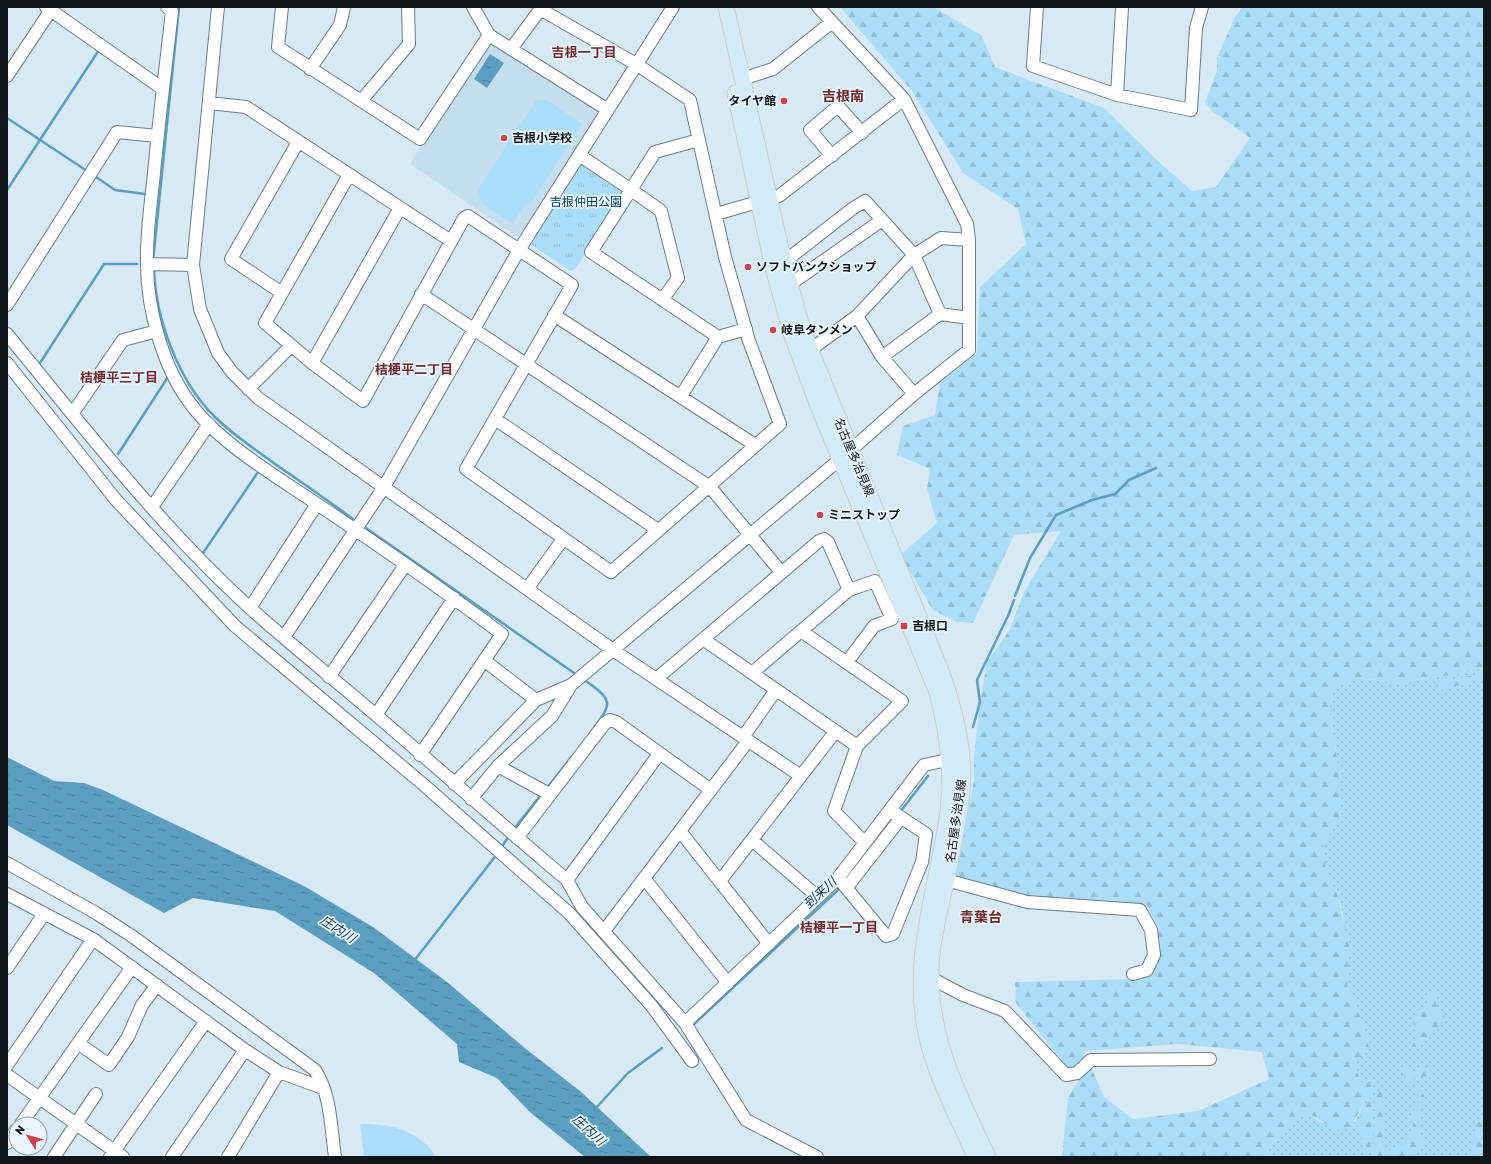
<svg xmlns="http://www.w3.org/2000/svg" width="1491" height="1164" font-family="Rubik,'Noto Sans JP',sans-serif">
  <defs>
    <pattern id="grass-dots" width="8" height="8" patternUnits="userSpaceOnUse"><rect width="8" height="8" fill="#acddf8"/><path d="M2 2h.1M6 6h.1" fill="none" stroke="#93bdd4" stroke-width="1.8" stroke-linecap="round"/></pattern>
    <pattern id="forest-firs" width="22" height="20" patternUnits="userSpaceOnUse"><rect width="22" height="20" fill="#acddf8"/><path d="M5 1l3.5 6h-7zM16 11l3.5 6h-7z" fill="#93bdd4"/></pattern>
    <pattern id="park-tufts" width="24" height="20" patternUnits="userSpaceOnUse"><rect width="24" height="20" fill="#acddf8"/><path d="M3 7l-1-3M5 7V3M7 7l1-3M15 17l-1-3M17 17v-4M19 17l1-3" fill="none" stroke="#93bdd4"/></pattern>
    <pattern id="water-ripples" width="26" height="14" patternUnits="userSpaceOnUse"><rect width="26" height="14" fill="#5c9ec0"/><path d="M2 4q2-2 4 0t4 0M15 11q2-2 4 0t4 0" fill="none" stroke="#4a809b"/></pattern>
  </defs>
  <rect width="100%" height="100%" fill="#d7e9f4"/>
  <path fill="#c4deed" d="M 488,41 L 597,110 L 597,115 L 521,235 L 516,236 L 411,165 L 411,162 Z"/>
  <path fill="url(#grass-dots)" d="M 1484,666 L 1484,1157 L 1264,1157 C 1272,1145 1281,1129 1292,1121 C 1297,1117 1305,1116 1310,1114 L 1322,1123 L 1355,1122 L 1367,1098 L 1369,1080 L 1362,1084 L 1357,1072 L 1357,1061 L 1368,1051 L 1364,1026 L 1347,984 L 1343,914 L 1337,893 L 1329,880 L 1324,864 L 1322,851 L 1324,841 L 1335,827 L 1337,756 L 1329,710 L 1332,693 L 1341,684 L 1361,678 L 1400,683 L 1470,672 Z"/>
  <path fill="url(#forest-firs)" fill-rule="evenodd" d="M 840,7 L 933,7 L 981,35 L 995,67 L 1104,108 L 1160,163 L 1192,191 L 1216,187 L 1250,138 L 1211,110 L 1205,102 L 1217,70 L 1217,58 L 1235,17 L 1243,7 L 1484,7 L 1484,666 L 1470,672 L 1400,683 L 1361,678 L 1341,684 L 1332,693 L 1329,710 L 1338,764 L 1339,817 L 1335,827 L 1324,841 L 1322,851 L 1329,880 L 1337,893 L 1350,951 L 1347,984 L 1364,1026 L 1369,1048 L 1368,1051 L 1357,1061 L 1357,1072 L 1362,1083 L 1370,1080 L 1372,1093 C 1359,1105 1358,1123 1343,1131 L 1334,1129 L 1310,1114 L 1292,1121 L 1272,1144 L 1264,1157 L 1062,1157 L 1068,1098 L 1078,1081 L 1016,1003 L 1015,982 L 1131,979 L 1152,972 L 1160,957 L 1157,926 L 1146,904 L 1029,897 L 953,876 L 974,781 L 974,757 L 979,712 L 987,662 L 1009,631 L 1024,592 L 1061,531 L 1014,535 L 973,623 L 957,622 L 933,610 L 900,555 L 937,523 L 927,489 L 930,469 L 897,455 L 903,426 L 935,415 L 940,383 L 977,353 L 980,287 L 1026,244 L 1018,209 L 963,173 L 912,91 ZM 1178,1044 L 1262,1052 L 1269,1079 L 1198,1111 L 1133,1119 L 1104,1097 L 1084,1051 Z
    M 1484,671 L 1484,678 L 1482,679 L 1442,690 L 1437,687 L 1436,682 L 1470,676 Z
    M 1435,991 C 1435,1000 1435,1010 1444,1014 L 1444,1018 L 1428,1039 L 1417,1048 L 1411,1049 L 1419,1030 L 1413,1023 L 1417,1011 L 1426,1004 L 1430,993 Z
    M 1406,1068 L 1412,1073 L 1419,1069 L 1428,1068 L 1431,1071 L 1430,1076 L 1414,1078 L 1411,1083 L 1404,1077 L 1404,1071 Z
    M 1382,1085 L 1383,1122 L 1382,1149 L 1395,1151 C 1417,1135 1411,1133 1414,1110 L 1418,1108 L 1418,1098 L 1413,1089 L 1418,1088 L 1424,1096 L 1418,1118 L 1419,1135 L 1424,1145 L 1416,1149 L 1413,1157 L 1372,1157 L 1377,1094 Z
    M 1374,1097 L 1369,1157 L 1361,1157 L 1366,1149 L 1366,1144 C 1356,1130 1355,1125 1364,1109 C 1367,1104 1369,1100 1374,1097 Z
    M 1483,1117 L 1484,1124 L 1481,1134 L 1483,1144 L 1475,1156 L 1472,1153 C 1473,1140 1472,1125 1483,1117 Z"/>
  <path fill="url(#park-tufts)" d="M 580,163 L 582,163 L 623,191 L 624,195 L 575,269 L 570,271 L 531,244 L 531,240 Z"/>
  <path fill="#acddf8" d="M 536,100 L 547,100 L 582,124 L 530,205 L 526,203 L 512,224 L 481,203 L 478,189 Z
    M 360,1124 C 388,1123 420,1130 436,1157 L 364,1157 Z"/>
  <path fill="url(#water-ripples)" d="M 490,54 L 504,63 L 487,88 L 474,79 Z
    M 7,757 L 54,781 L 84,783 L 103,790 L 304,886 L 373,927 L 447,982 L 526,1049 L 580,1091 L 651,1157 L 585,1157 L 531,1113 L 497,1078 L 459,1062 L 457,1044 L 374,973 L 275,911 L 193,898 L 164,913 L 7,825 Z"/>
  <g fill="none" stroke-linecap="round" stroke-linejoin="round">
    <path stroke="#5c9ec0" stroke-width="2.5" d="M 7,118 L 87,171
      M 96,177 L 115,190 L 145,194
      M 7,190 L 99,50
      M 153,261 L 179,7
      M 154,268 C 155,318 179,382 215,417 C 233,435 255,449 275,464 C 303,483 330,502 357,522
      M 40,363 L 104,264 L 137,264
      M 118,454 L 168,377
      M 363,526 L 577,675
      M 203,553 L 258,472
      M 1015,596 L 1030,558 L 1056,515 L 1092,500 L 1115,494 L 1129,480 L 1156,468
      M 583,679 C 616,702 612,703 590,733
      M 973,727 L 980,702 L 977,680 L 1008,616 L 1014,600
      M 547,788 L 572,756
      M 900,812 L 928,776
      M 513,830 L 541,795
      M 501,848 L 509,836
      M 414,961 L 497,854
      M 692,1026 L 840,888
      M 595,1109 L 628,1073 L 662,1048"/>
    <g stroke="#6c7d86" stroke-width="14">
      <path id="minor" d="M 46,7 L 163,89
        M 167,7 L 172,11 C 166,65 159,119 154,173 C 151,203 146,234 147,264 C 147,309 163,367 190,403 C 219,443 276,476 317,504 C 380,546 442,589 502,634 L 420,755
        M 218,7 L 193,265 L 200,309 L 218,353 L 232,372 L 258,398 L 613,650 L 801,776
        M 282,7 L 278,47 L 420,139 L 489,35
        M 473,7 L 489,35 L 608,110
        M 1037,7 L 1033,66 L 1117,95 L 1191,110 L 1196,28 L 1202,7
        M 511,49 L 542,7
        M 310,69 L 340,25 L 344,7
        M 7,76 L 51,10
        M 742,79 L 773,69 L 832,22
        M 1117,95 L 1122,7
        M 361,101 L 409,44 L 408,7
        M 209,103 L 246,107 L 451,241
        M 579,155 L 630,189 L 661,211 L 678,278 L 662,300
        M 832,156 L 810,130 L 838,106 L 862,133
        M 349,175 L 265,323 L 312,363 L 363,401 L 464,218 L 468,216 L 572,285 L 466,469 L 611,572 L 780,424 L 749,341 L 725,257 L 690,100 L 636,64 L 540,9
        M 716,214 L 779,196 L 904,99
        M 784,262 L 852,209 L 865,201 L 914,255 L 940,314
        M 147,264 L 193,265
        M 789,285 L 882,220
        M 282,293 L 231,259 L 298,142
        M 421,294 L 710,487 L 781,572
        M 7,305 L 117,132 L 157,136
        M 554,315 L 755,445
        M 857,316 L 882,357 L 914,394
        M 7,334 C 84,428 160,526 250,608 C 291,645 334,679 376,715 C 440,770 503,826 567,880 L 582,907 L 685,1023 L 838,878 L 924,765 L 957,758
        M 718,337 L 746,329
        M 810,350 L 857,316 L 914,255 L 941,238 L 969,240
        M 882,357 L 940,314 L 969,318
        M 7,363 L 116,500 L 235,626 L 424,785 L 569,913 L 651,1005 L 692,1061
        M 312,363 L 400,208
        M 248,389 L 291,346
        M 681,396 L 718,337 L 591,252 L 655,152 L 699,140
        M 72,414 L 123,340 L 157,331
        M 495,419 L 658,530
        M 152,507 L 209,424
        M 527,589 L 563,539
        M 250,608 L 317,504
        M 801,631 L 902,701 L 857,746 L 834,811 L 865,843
        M 284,637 L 384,487 L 519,250 L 673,7
        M 703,639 L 857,746
        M 485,661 L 536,700
        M 847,662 L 874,626 L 892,619 L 875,581 L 849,590
        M 329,677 L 405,565
        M 656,679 L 819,541 L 824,539 L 828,542 L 849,590 L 752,673
        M 376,715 L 454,598
        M 743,737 L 776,690
        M 498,766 L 549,794
        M 454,784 L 536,700 L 571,685 L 851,450 L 914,394 L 969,350 L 969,240 L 967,224 L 904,99 L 818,7
        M 471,799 L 498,766 L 552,716 L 571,685
        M 680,831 L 769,944
        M 517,838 L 605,723 L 610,720 L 616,722 L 711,790
        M 752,840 L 818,897
        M 7,863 L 96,913 L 132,936 L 315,1070 C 331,1094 331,1129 335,1157
        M 644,878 L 728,983
        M 838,878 L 886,936 L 893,934 L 922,862 L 926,834 L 890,810
        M 567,880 L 659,754
        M 946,880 L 1027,902 L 1140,910 L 1151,930 L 1154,955 L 1147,970 L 1133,974
        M 720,881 L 835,732
        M 847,887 L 901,818
        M 7,894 L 93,939 L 245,1050 L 279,1072 L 323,1088
        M 604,931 L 748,741
        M 7,968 L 44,914
        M 931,978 L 963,995 L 1005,1011 L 1066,1075 L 1077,1073 L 1091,1060 L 1210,1059
        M 685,1023 L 746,1120 L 817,1157
        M 78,1043 L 109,1065 L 128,1037 L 142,1005 L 157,985
        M 7,1065 L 93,939
        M 7,1075 L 123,1157
        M 21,1124 L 132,967
        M 7,1143 L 16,1130
        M 54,1157 L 96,1094
        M 110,1157 L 206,1021
        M 172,1157 L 245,1050
        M 228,1157 L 279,1072"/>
    </g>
    <g stroke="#cacccc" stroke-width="17">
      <path id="major" d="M 726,7 L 784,262 L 803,331 L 939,666 C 953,702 966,751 962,790 C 959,824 951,857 944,891 C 938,919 930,949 931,977 C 931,1043 961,1099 988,1157
        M 735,93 L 773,268 L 792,336 L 818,406 L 937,692 L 945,728 L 949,758 L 950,786 L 948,812 C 937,890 908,963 928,1042 C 938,1082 959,1119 975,1157"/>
    </g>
    <use href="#minor" stroke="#fff" stroke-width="12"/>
    <use href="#major" stroke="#d3ebf8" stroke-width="15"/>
  </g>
  <g fill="#d04046" stroke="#e7f6fe" stroke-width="1.5">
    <circle cx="784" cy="101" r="4"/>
    <circle cx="504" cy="138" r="4"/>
    <circle cx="748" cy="267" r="4"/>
    <circle cx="773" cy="330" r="4"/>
    <circle cx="820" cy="515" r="4"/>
    <rect x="900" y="622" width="8" height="8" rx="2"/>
  </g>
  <g text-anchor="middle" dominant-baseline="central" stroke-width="3.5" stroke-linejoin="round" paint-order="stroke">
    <g font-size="12" font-weight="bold" fill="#0f1519" stroke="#e7f6fe" text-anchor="start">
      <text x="776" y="101" text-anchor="end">タイヤ館</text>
      <text x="512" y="138">吉根小学校</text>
      <text x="756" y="267">ソフトバンクショップ</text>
      <text x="781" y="330">岐阜タンメン</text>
      <text x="828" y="515">ミニストップ</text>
      <text x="912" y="626">吉根口</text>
    </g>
    <g font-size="12" fill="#013d55" stroke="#e7f6fe">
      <text x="586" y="202">吉根仲田公園</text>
    </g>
    <g font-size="12" fill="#0f1519" stroke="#e7f6fe">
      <text transform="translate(854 457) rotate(67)">名古屋多治見線</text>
      <text transform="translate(956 821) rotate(-82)">名古屋多治見線</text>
    </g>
    <g font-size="13" font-weight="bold" fill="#712a2b" stroke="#e7f6fe">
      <text x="584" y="52">吉根一丁目</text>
      <text x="414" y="369">桔梗平二丁目</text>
      <text x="119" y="377">桔梗平三丁目</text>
      <text x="839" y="927">桔梗平一丁目</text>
    </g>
    <g font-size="13" font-style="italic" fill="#173645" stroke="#e7f6fe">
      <text transform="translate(820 893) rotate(-43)">到来川</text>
      <text transform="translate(338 929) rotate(33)">庄内川</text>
      <text transform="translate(589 1130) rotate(42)">庄内川</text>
    </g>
    <g font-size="14" font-weight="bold" fill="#712a2b" stroke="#e7f6fe">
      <text x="843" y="96">吉根南</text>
      <text x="981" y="917">青葉台</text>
    </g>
  </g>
  <rect width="1491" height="1164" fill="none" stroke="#0f1519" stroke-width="16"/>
  <g transform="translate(28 1136) rotate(307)"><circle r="19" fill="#e7f6fe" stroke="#919ca2"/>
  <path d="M0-3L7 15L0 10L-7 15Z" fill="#d04046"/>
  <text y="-6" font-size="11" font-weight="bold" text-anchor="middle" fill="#0f1519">N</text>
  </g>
</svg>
